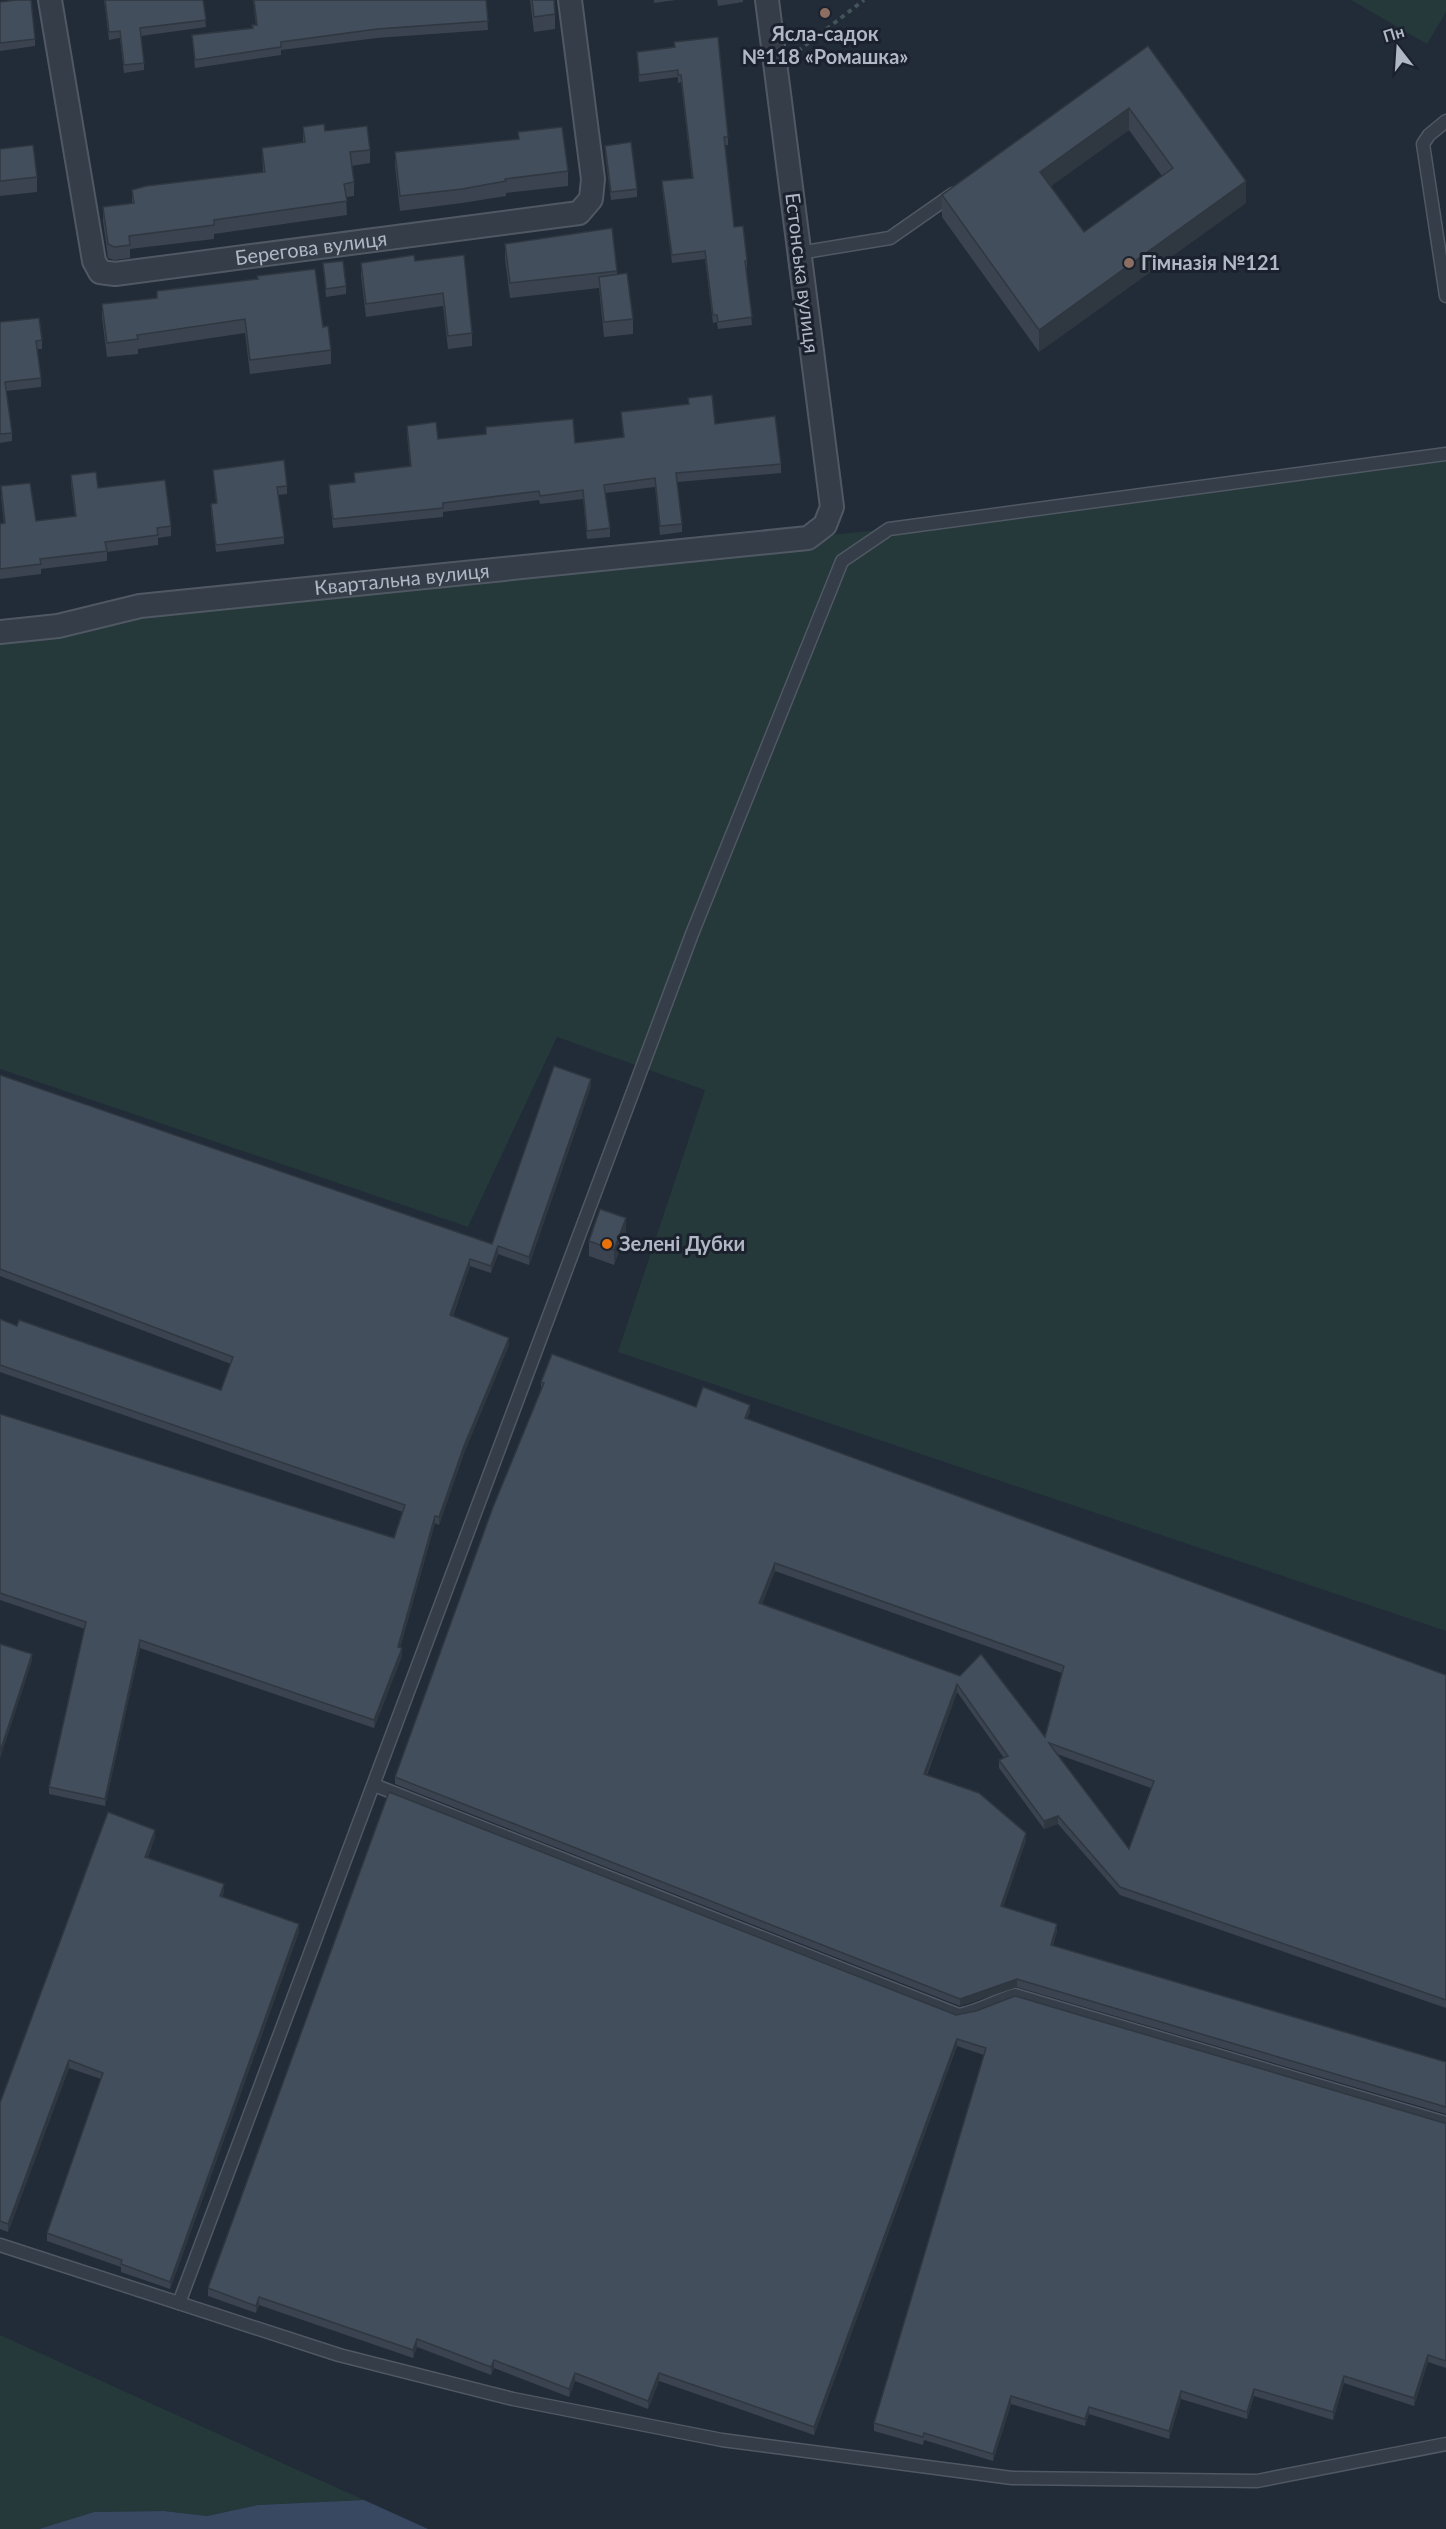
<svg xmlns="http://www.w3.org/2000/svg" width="1446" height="2529" font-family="Lato,sans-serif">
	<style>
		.green { fill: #25383a }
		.water { fill: #384860 }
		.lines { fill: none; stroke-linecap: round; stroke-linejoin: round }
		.lane-casing { stroke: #505863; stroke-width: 15 }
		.street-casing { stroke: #505863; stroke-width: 26 }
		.path { stroke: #435558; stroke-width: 4; stroke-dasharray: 4.5 4.5; stroke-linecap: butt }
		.lane { stroke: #353d48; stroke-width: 12 }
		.street { stroke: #353d48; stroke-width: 22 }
		.wall { fill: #3a434f; fill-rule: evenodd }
		.shaded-wall { fill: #2f3740 }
		.building { fill: #434e5c; stroke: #2f3740; stroke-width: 1.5; fill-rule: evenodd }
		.education-dot { fill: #8d6e63; stroke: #1b222d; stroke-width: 2 }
		.food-dot { fill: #e8710a; stroke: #1b222d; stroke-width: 2 }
		.labels { text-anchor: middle; stroke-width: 6; stroke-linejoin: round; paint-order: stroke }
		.poi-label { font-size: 20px; font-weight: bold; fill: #b0b8c5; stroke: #1b222d; text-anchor: start }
		.street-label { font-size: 20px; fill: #b0b8c5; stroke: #1b222d }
	</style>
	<rect width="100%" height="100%" fill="#222b38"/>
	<g class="green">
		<path d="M 1351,0 L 1446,0 L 1446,12 L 1427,44 Z"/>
		<path d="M 1446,454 L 1446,1631 L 618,1352 L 705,1090 L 557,1037 L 468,1227 L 0,1069 L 0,632 L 140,606 L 889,529 Z"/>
		<path d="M 0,2335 L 364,2500 L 258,2505 L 207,2516 L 164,2511 L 94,2512 L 39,2529 L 0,2529 Z"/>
	</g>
	<path class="water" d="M 364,2500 L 428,2529 L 39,2529 L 94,2512 L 164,2511 L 207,2516 L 258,2505 Z"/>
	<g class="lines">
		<g class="lane-casing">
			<g id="lane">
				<path d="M 1446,121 L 1429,135 L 1423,144 L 1446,296"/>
				<path d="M 799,253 L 890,238 L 953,194"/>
				<path d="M 374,1785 L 959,2015 C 979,2011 995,2001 1015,1995 L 1446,2123"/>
				<path d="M 0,2245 L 339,2355 L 513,2399 L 722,2440 L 1012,2478 L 1257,2481 L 1446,2444"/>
				<path d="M 179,2303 L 692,934 L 842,561 L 889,529 L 1446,454"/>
			</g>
		</g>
		<g class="street-casing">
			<g id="street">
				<path id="s1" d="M 50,0 L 94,261 L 100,272 L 115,274 L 579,213 L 591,199 L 593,179 L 570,0"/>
				<path id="s2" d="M 0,632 L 58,626 L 140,606 L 808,538 L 825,525 L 832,507 L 767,0"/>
			</g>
		</g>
		<path class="path" d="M 798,51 L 864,0"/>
		<use href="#lane" class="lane"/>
		<use href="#street" class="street"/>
	</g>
	<g class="wall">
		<path d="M 104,0 L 203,0 L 206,27 L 141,36 L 144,63 L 144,70 L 124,73 L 120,38 L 109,40 Z"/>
		<path d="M 253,0 L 486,0 L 488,30 L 377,38 L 281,50 L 281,55 L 195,68 L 192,35 L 252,28 L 256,25 Z"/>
		<path d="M 530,0 L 554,0 L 555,14 L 555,29 L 534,32 Z"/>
		<path d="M 654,0 L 676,0 L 654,3 Z"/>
		<path d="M 717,0 L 743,0 L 743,2 L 718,6 Z"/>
		<path d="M 0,2 L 35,39 L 35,46 L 0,51 Z"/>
		<path d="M 674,42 L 728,137 L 728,145 L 725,145 L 734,227 L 747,261 L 747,268 L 746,268 L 752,325 L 718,329 L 717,322 L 713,323 L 705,259 L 672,263 L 662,188 L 662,181 L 692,178 L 681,82 L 678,83 L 678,77 L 639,82 L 637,52 L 674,47 Z"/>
		<path d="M 1148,46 L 1246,203 L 1039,352 L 942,217 L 942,195 ZM 1129,130 L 1162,176 L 1084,232 L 1051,186 Z"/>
		<path d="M 303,127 L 325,131 L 370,150 L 370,163 L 351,166 L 354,182 L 354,196 L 346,197 L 347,215 L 214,234 L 214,239 L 130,249 L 130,258 L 114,260 L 108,258 L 103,221 L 103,207 L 132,203 L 132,190 L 263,172 L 262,148 L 303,142 Z"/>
		<path d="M 518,132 L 568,171 L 568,186 L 506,193 L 506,196 L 462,203 L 400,211 L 395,166 L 395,152 L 518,139 Z"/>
		<path d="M 605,146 L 637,189 L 637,197 L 611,200 L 605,153 Z"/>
		<path d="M 0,149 L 37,177 L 37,192 L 0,196 Z"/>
		<path d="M 505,244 L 617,271 L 617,275 L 633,319 L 633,334 L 604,337 L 599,288 L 510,298 L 505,259 Z"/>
		<path d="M 464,255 L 472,333 L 472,346 L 448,349 L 443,306 L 366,317 L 361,276 L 361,263 L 415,261 Z"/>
		<path d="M 323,263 L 346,286 L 346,294 L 326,297 Z"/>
		<path d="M 157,291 L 323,327 L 331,350 L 331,364 L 250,374 L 245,333 L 138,349 L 138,354 L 107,357 L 102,318 L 102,304 L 157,298 Z"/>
		<path d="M 0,322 L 42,340 L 42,349 L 37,349 L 41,378 L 41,387 L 6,391 L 12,433 L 12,441 L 0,443 Z"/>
		<path d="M 688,398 L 715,424 L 781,464 L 781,473 L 677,482 L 682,524 L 682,532 L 660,535 L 655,487 L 605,493 L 610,528 L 610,537 L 587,539 L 583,499 L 540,504 L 539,500 L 443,512 L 443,517 L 333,528 L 329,494 L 329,485 L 354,482 L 354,473 L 410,466 L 407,435 L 407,426 L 438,439 L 486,434 L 486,427 L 575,443 L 623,437 L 621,412 L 688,404 Z"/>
		<path d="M 213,470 L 287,486 L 287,494 L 278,495 L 284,537 L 284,544 L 216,552 L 211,512 L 211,504 L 216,503 Z"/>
		<path d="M 71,475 L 171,526 L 171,536 L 158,538 L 158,545 L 107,552 L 107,561 L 41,569 L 41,574 L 0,579 L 0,524 L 4,524 L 1,496 L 1,486 L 36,521 L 75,516 L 71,485 Z"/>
		<path d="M 0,1075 L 492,1244 L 591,1086 L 529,1265 L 498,1254 L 491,1273 L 470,1266 L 453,1316 L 509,1345 L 464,1453 L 439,1525 L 435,1523 L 400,1648 L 402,1656 L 374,1728 L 140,1648 L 105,1806 L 49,1794 L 49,1787 L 85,1629 L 0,1600 L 0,1414 L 394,1538 L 403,1512 L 0,1372 L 0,1319 L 17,1326 L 221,1390 L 231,1364 L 0,1276 Z"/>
		<path d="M 626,1233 L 614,1265 L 589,1256 L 589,1241 Z"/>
		<path d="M 541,1382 L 696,1407 L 750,1412 L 747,1419 L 1446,1675 L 1446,2008 L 1120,1895 L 1058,1824 L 1044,1829 L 999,1768 L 999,1760 L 1004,1758 L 957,1692 L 927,1775 L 1026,1840 L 1003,1907 L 1057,1931 L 1053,1946 L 1446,2062 L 1446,2114 L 1017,1987 L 960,2006 L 395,1784 L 395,1777 L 541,1389 ZM 775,1571 L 1062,1673 L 1045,1737 L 960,1676 L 762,1604 ZM 1057,1754 L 1151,1788 L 1129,1849 Z"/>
		<path d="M 155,1837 L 148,1857 L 224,1892 L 222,1897 L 299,1932 L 170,2289 L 121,2272 L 121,2267 L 47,2241 L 47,2233 L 101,2079 L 69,2068 L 8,2232 L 0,2229 L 0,2103 Z"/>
		<path d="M 956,2015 L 1444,2123 L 1446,2123 L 1446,2368 L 1428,2362 L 1414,2406 L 1344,2383 L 1333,2420 L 1254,2396 L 1247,2419 L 1181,2399 L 1169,2439 L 1089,2414 L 1085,2426 L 1011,2404 L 993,2461 L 924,2440 L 923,2445 L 874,2431 L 874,2423 L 984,2055 L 957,2046 L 814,2435 L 659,2381 L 648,2409 L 575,2381 L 569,2397 L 494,2368 L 491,2375 L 417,2347 L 413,2358 L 259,2305 L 256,2313 L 208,2296 L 208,2288 Z"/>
	</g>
	<g class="shaded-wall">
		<path d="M 1129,108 L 1129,130 L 1040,194 L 1040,172 Z"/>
		<path d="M 1246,181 L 1246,203 L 1039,352 L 1039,330 Z"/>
		<path d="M 591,1079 L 591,1086 L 529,1265 L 529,1257 Z"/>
		<path d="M 626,1218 L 626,1233 L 614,1265 L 614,1250 Z"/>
		<path d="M 498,1246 L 498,1254 L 491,1273 L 491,1266 Z"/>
		<path d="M 470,1259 L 470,1266 L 450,1323 L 450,1315 Z"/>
		<path d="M 509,1338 L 509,1345 L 464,1453 L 439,1525 L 439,1517 L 464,1446 Z"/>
		<path d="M 750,1405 L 750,1412 L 745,1425 L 745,1418 Z"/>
		<path d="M 435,1516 L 435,1523 L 398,1655 L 398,1647 Z"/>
		<path d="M 775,1563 L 775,1571 L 759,1611 L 759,1603 Z"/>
		<path d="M 140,1640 L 140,1648 L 105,1806 L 105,1799 Z"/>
		<path d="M 402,1648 L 402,1656 L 374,1728 L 374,1720 Z"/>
		<path d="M 32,1654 L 32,1661 L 0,1759 L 0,1752 Z"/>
		<path d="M 957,1684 L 957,1692 L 924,1781 L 924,1774 Z"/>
		<path d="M 1058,1816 L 1058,1824 L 1044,1829 L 1044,1821 Z"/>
		<path d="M 155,1830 L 155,1837 L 145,1864 L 145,1857 Z"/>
		<path d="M 1026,1833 L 1026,1840 L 1001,1914 L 1001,1906 Z"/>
		<path d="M 224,1884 L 224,1892 L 220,1904 L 220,1896 Z"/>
		<path d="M 299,1924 L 299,1932 L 170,2289 L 170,2282 Z"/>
		<path d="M 1057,1924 L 1057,1931 L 1051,1953 L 1051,1945 Z"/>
		<path d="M 1017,1979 L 1017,1987 L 960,2006 L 960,1999 Z"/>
		<path d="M 957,2039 L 957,2046 L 814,2435 L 814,2427 Z"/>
		<path d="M 69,2060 L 69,2068 L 8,2232 L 8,2224 Z"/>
		<path d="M 259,2297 L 259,2305 L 256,2313 L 256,2306 Z"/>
		<path d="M 417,2339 L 417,2347 L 413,2358 L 413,2350 Z"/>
		<path d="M 1428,2355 L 1428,2362 L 1414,2406 L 1414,2398 Z"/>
		<path d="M 494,2360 L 494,2368 L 491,2375 L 491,2367 Z"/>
		<path d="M 575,2373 L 575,2381 L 569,2397 L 569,2389 Z"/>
		<path d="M 659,2373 L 659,2381 L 648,2409 L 648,2401 Z"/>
		<path d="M 1344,2376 L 1344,2383 L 1333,2420 L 1333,2412 Z"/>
		<path d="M 1254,2389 L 1254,2396 L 1247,2419 L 1247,2412 Z"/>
		<path d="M 1181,2391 L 1181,2399 L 1169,2439 L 1169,2431 Z"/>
		<path d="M 1011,2396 L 1011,2404 L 993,2461 L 993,2454 Z"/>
		<path d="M 1089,2407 L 1089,2414 L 1085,2426 L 1085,2419 Z"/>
	</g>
	<g class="building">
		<path d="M 16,0 L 31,0 L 35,39 L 0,43 L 0,2 Z"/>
		<path d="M 105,0 L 203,0 L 206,20 L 140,28 L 144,63 L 124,65 L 120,31 L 109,32 Z"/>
		<path d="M 254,0 L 486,0 L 488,21 L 377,29 L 281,42 L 281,47 L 195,60 L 192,35 L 253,28 L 252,25 L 257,25 Z"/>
		<path d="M 532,0 L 554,0 L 555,14 L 534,17 Z"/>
		<path d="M 718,37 L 728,137 L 724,137 L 734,227 L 743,226 L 747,261 L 745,261 L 752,317 L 718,322 L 717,315 L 713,315 L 705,251 L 672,255 L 662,181 L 693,178 L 681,75 L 678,75 L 678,70 L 639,75 L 637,52 L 675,47 L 674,42 Z"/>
		<path d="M 1148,46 L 1246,181 L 1039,330 L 942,195 ZM 1129,108 L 1173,168 L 1084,232 L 1040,172 Z"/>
		<path d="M 324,124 L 325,131 L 367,126 L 370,150 L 350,152 L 354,182 L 344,184 L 347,201 L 214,220 L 214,225 L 129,236 L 130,245 L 114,247 L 108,244 L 103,207 L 134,203 L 132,190 L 146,186 L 265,172 L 262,148 L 305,142 L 303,127 Z"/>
		<path d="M 562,127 L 568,171 L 505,179 L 506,181 L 462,189 L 400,196 L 395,152 L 519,139 L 518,132 Z"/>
		<path d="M 631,142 L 637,189 L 611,192 L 605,146 Z"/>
		<path d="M 33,145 L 37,177 L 0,181 L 0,149 Z"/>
		<path d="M 612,228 L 617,271 L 510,283 L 505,244 Z"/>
		<path d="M 414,255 L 415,261 L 464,255 L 472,333 L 448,336 L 443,293 L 366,304 L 361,263 Z"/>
		<path d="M 343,261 L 346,286 L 326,289 L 323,263 Z"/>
		<path d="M 315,269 L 323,327 L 328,326 L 331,350 L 250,360 L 245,319 L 137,335 L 138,339 L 107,343 L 102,304 L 157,298 L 157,291 L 258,279 L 257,276 Z"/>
		<path d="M 627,273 L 633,319 L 604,322 L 599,277 Z"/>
		<path d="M 39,318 L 42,340 L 36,341 L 41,378 L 5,382 L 12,433 L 0,434 L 0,322 Z"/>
		<path d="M 712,395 L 715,424 L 775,416 L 781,464 L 676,473 L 682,524 L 660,526 L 655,478 L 604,485 L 610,528 L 587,531 L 583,490 L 540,496 L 539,491 L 443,503 L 443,508 L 333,519 L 329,485 L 355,482 L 354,473 L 411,466 L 407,426 L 436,422 L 438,439 L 486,434 L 486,427 L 573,419 L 575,443 L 624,437 L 621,412 L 689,404 L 688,398 Z"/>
		<path d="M 284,460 L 287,486 L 277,487 L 284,537 L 216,545 L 211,504 L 217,503 L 213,470 Z"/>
		<path d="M 96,472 L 98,488 L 165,480 L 171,526 L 157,528 L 158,535 L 105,542 L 107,551 L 40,559 L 41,564 L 0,569 L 0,524 L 5,523 L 1,486 L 30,483 L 36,521 L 76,516 L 71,475 Z"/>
		<path d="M 554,1066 L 591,1079 L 529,1257 L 498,1246 L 491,1266 L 470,1259 L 450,1315 L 509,1338 L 464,1446 L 439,1517 L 435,1516 L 398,1647 L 402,1648 L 374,1720 L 140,1640 L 105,1799 L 49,1787 L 86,1622 L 0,1593 L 0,1414 L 394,1538 L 405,1505 L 0,1365 L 0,1319 L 17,1326 L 19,1320 L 221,1390 L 233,1357 L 0,1269 L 0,1075 L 492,1244 Z"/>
		<path d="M 600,1209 L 626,1218 L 614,1250 L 589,1241 Z"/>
		<path d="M 552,1354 L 696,1407 L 703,1387 L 750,1405 L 745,1418 L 1446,1675 L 1446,2000 L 1120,1887 L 1058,1816 L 1044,1821 L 999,1760 L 1008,1756 L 957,1684 L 924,1774 L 979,1793 L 1026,1833 L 1001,1906 L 1057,1924 L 1051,1945 L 1446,2062 L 1446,2107 L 1017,1979 L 960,1999 L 395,1777 L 493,1507 L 544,1383 L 541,1382 ZM 775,1563 L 1064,1666 L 1045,1737 L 981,1654 L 960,1676 L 759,1603 ZM 1049,1743 L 1154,1781 L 1129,1849 L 1054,1750 Z"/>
		<path d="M 0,1644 L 32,1654 L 0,1752 Z"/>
		<path d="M 389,1792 L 956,2015 L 976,2011 L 1015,1996 L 1444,2123 L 1446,2123 L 1446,2361 L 1428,2355 L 1414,2398 L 1344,2376 L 1333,2412 L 1254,2389 L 1247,2412 L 1181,2391 L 1169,2431 L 1089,2407 L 1085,2419 L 1011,2396 L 993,2454 L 924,2433 L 923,2437 L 874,2423 L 986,2048 L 957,2039 L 814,2427 L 659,2373 L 648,2401 L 575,2373 L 569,2389 L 494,2360 L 491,2367 L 417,2339 L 413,2350 L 259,2297 L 256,2306 L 208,2288 Z"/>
		<path d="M 108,1812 L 155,1830 L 145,1857 L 224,1884 L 220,1896 L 299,1924 L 170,2282 L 121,2264 L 122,2260 L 47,2233 L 103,2073 L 69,2060 L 8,2224 L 0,2221 L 0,2103 Z"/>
	</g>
	<g class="education-dot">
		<circle cx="825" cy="13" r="6"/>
		<circle cx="1129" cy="263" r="6"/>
	</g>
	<circle class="food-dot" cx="607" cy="1244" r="6"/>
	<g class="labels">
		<g class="poi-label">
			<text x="825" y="41" text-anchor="middle">Ясла-садок<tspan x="825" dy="23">№118 «Ромашка»</tspan></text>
			<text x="1141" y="270">Гімназія №121</text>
			<text x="619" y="1251">Зелені Дубки</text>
		</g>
		<g class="street-label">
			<text dy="7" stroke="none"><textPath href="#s1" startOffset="490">Берегова вулиця</textPath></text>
			<text transform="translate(802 273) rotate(83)" y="7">Естонська вулиця</text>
			<text dy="7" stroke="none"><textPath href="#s2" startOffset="406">Квартальна вулиця</textPath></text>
		</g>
	</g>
	<g transform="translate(1398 48) rotate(343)" stroke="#1b222d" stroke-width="4.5" paint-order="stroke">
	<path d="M0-4.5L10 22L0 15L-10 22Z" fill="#b0b8c5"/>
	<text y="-9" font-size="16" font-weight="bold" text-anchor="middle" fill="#b0b8c5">Пн</text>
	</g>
</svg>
